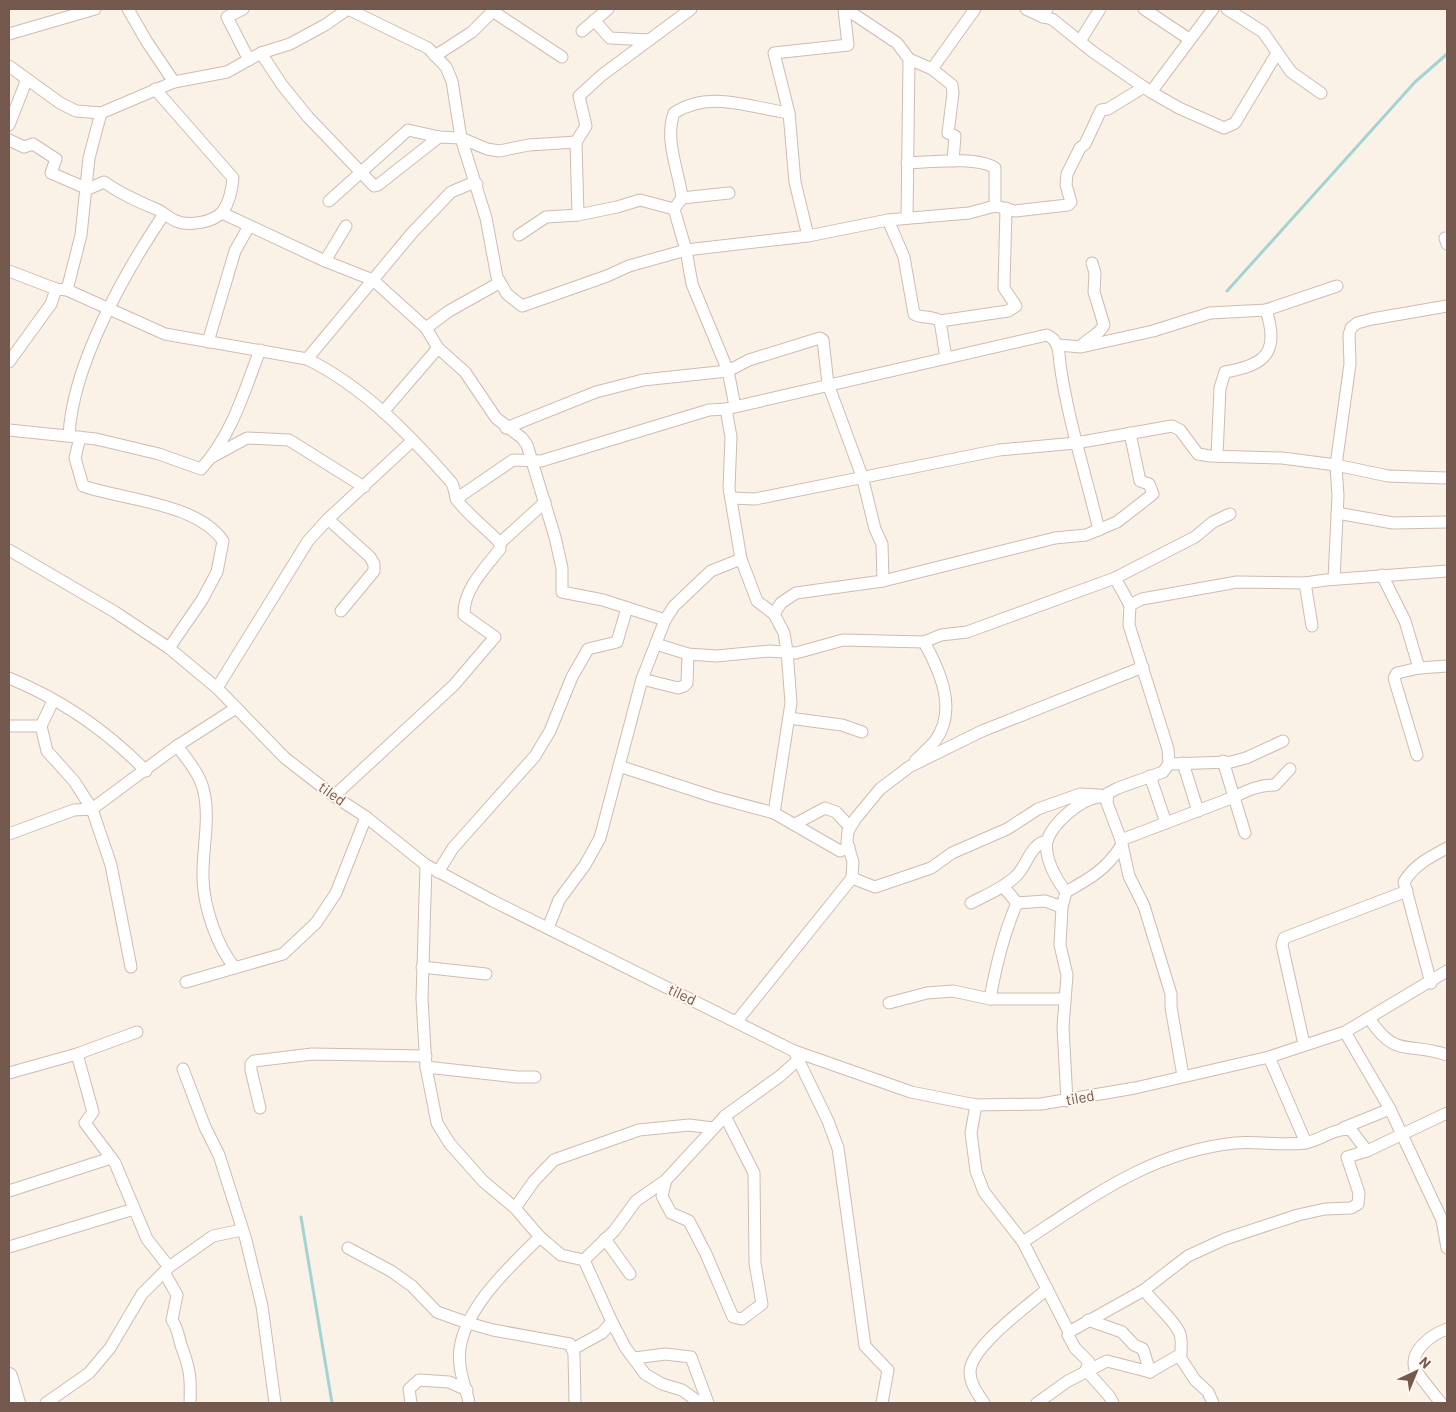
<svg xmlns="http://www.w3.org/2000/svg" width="1456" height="1412" font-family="Barlow,sans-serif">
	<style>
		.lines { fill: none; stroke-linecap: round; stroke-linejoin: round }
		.stream { stroke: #a3d3d5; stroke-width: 3 }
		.street-casing { stroke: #cfbbb1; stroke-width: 13 }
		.secondary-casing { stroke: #d1baae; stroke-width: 18 }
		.street { stroke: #fff; stroke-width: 11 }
		.secondary { stroke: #fff; stroke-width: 16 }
		.labels { text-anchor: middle; stroke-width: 4; stroke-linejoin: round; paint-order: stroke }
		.street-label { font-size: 15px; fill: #74574d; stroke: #fef6ed }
	</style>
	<rect width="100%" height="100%" fill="#fbf2e7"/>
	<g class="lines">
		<g class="stream">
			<path d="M 1227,291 L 1415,82 L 1447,54"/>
			<path d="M 301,1217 L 332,1403"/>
		</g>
		<g class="street-casing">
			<g id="street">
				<path d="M 128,9 L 147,42 L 174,82"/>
				<path d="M 243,9 L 227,17 L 249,60"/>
				<path d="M 348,9 L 428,48 L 446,67 L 452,81 L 461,138 L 486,218 L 497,277 L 507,294 L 522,306 L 607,276 L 629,266 L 686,250 L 808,236 L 888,220 L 969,213 L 995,206 L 1015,211 L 1068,205 L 1071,202 L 1066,185 L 1067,174 L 1080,148 L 1085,144 L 1101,110 L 1108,109 L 1144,87"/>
				<path d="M 846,9 L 897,43 L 909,59 L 932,69 L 952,85 L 953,93 L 948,133 L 955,136 L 953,161"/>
				<path d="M 1026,9 L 1043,17"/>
				<path d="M 1047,9 L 1043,17 L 1052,19 L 1093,52 L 1151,92 L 1179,108 L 1224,128 L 1235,123 L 1277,53"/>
				<path d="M 1144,9 L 1189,39"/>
				<path d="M 1227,9 L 1263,32 L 1291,72 L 1321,93"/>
				<path d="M 494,12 L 562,57"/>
				<path d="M 594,20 L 610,38 L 649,40"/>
				<path d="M 582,31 L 608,9"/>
				<path d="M 9,34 L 95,9"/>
				<path d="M 1080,41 L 1100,9"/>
				<path d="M 261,53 L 282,85 L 308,117 L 374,186 L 378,185 L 439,137"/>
				<path d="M 435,56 L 472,32 L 495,9"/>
				<path d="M 9,66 L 60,103 L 76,111 L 101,113 L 174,82 L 227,72 L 261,53 L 290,44 L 325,25 L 348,9"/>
				<path d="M 932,69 L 975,9"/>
				<path d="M 1151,92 L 1213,9"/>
				<path d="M 9,125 L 27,79"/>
				<path d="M 9,140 L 24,147 L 33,144 L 56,159 L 51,173 L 88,189 L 104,182 C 121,194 137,201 156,209 C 163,212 169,218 176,221 C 188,226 214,223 223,211 C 230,201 232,190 233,178 L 155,89"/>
				<path d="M 907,163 C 929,162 978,156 995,168 L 995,206"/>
				<path d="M 682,198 L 729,193"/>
				<path d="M 329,201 L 408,130 L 439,137 L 461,138 L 487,149 L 499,151 L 529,145 L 576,142"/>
				<path d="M 674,209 L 682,198 C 679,171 664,140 674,113 C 710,89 751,108 789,113"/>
				<path d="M 674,209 L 686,250 L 692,284 L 728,371 L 735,406"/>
				<path d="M 222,213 L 325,261 L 373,280 L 426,328 L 438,348 L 465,372 L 496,418 L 522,438 L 527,445 L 555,537 L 562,568 L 562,592 L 603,600 L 665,620"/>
				<path d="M 578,215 L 576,142 L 586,126 L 579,96 L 602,75 L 691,9"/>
				<path d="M 907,218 L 909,59"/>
				<path d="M 888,220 L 904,257 L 914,314 C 922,319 931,315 940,321 L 1008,311 L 1016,306 L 1004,288 L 1006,208"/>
				<path d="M 519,235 L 546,217 L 578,215 L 617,207 L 640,200 L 674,209"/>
				<path d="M 808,236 L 795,182 L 789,113 L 774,53 L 848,45 L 844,9"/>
				<path d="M 1445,238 L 1447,244"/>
				<path d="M 325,261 L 346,226"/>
				<path d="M 9,271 L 56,289 L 67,290 L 165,334 L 307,359 C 364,387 410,435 451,482 C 455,487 454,494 457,500 C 468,515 487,529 500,543"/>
				<path d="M 67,290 L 81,235 L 89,158 L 101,113"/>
				<path d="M 940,321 L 946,358"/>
				<path d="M 426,328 L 449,311 L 499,283"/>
				<path d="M 208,342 L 235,251 L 249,226"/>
				<path d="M 1058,345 L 1081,347 L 1153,331 L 1210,313 L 1266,310 L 1337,286"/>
				<path d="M 1082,345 C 1089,338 1100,334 1104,325 L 1094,292 L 1095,273 L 1092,263"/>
				<path d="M 307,359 L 412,233 L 451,192 L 470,184 L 477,184"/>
				<path d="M 9,362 L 51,304 L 56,289"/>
				<path d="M 726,409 L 731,437 L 729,488 L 741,559 L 757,601 L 774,614 L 784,633 L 787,651 L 791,703 L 774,813"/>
				<path d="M 383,412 L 438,348"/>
				<path d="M 506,428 L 596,392 L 643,380 L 728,371 L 749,360 L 820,338 L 823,340 L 828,384 L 862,476 L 875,529 L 882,544 L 883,581"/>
				<path d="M 9,430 L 96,439 L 159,454 L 201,469 C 232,435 244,392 260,350"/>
				<path d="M 69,436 C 72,365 125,272 164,214"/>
				<path d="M 80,437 L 75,458 L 83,486 C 124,500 197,503 223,541 L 217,572 L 202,600 L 169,648"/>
				<path d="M 1217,456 L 1220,388 L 1225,372 C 1265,365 1280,353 1266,310"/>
				<path d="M 212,457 L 247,438 L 289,440 L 364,487"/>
				<path d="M 731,498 L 755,499 L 999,450 L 1076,443 L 1172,426 L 1180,430 L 1198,454 L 1210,456 L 1282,458 L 1336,465 L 1388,476 L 1447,478"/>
				<path d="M 456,499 L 513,460 L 541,461 L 709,410 L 726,409 L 1047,335 C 1059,340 1059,353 1060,364 C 1068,421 1086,475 1099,530"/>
				<path d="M 1337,513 L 1393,523 L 1447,522"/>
				<path d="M 328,519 L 370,557 L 374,564 L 374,571 L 341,611"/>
				<path d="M 9,550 L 115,612 L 169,648 L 217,688 L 285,758 L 334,796 L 366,817 L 426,865 L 493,901 L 794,1051 L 911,1092 L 976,1105 L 1041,1104 L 1135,1088 L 1269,1057 L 1345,1032 L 1447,971"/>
				<path d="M 1382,575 L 1405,621 L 1419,668"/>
				<path d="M 1334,579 L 1338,496 L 1336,465 L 1350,364 L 1349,335 L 1351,328 L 1357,323 L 1372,319 L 1447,306"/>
				<path d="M 1305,583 L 1312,626"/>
				<path d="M 1130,605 L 1142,599 L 1237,582 L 1305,583 L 1326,580 L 1447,571"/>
				<path d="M 774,614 L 781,603 L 796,593 L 883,581 L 1055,538 L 1086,535 L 1117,522 L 1153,494 L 1149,484 L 1140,481 L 1130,433"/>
				<path d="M 656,644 L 688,654 L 716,656 L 769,651 L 796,653 L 843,640 L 924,642 L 941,635 L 967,632 L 1115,578 L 1195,537 L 1213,522 L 1230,514"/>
				<path d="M 9,678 C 60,699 108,732 146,771"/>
				<path d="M 642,679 L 678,688 L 684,686 L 687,683 L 688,654"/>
				<path d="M 217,688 L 308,541 L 328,519 L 412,441"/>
				<path d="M 53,701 L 41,726 L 47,751 L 74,781 L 92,809 L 111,865 L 131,967"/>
				<path d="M 789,718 L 842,725 L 862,732"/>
				<path d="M 9,726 L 41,726"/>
				<path d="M 177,746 C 187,759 198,772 203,788 C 211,817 202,849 203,879 C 204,908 217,946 235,968"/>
				<path d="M 1417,755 L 1394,678 L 1397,673 L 1419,668 L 1447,666"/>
				<path d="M 915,761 C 922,754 929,748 935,741 C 958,710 940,671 924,642"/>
				<path d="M 1223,761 L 1245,833"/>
				<path d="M 1183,763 L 1198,811"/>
				<path d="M 1169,764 L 1231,762 L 1246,758 L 1283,741"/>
				<path d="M 619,766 L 714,797 L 774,813 L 840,851 L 849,847"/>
				<path d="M 1150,776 L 1166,823"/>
				<path d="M 1108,794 L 1107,803 L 1121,840 L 1129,876 L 1144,906 L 1171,994 L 1171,1007 L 1183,1076"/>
				<path d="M 334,796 L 454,685 L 495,637 L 464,615 C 463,590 485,568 500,549 L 500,543 L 545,502"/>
				<path d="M 795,824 L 825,808 L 836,812 L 850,827"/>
				<path d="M 9,834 L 74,810 L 92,809 L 177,746 L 236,708"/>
				<path d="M 1121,840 L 1234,797 C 1248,790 1259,785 1275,785 L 1290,769"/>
				<path d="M 1047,841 C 1044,858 1056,879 1066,892 L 1062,907 L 1060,945 L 1067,975 L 1063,1027 L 1067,1101"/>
				<path d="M 426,865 L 422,999 L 426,1067 L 437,1123 L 450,1144 L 483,1181 L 515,1208 L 540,1237 L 561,1255 L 584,1260 L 612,1322 L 625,1347 L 645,1374 L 662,1384 L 682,1390 L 700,1403"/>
				<path d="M 438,872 L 453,848 L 535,756 L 550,731 L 572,677 L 588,649 L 617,642 L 627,608"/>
				<path d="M 852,878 L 875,887 L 931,868 L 952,853 L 1007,829 L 1038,809 L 1080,794 L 1099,795 L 1101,797 L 1118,788 L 1163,772 L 1169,764 L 1168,749 L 1129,625 L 1130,605 L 1115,578"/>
				<path d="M 1003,886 L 1017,903 L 1045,901 L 1062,907"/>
				<path d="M 1066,892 C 1089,879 1107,869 1121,846"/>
				<path d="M 971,903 C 986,895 1004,888 1016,876 C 1027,866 1030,844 1047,841 C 1052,824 1079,800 1098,797"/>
				<path d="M 548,928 L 559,900 L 585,865 L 600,838 L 642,679 L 665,620 L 674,606 L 711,571 L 741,559"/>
				<path d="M 422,967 L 486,974"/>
				<path d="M 186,982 L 283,954 L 316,923 L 336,893 L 366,817"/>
				<path d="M 1431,983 L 1404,882 C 1414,865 1430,857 1447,848"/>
				<path d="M 990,999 C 996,965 1003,935 1017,903"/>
				<path d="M 889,1003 L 927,993 L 953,991 L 990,999 L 1063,999"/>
				<path d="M 1369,1018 C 1396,1060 1409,1041 1447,1055"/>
				<path d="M 737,1021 L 852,878 L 853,862 L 847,842 L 848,831 L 856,818 L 880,789 L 909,767 L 982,731 L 1143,667"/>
				<path d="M 1345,1032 L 1390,1109 L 1442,1220 L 1447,1248"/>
				<path d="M 1304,1044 L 1282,945 L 1284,938 L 1407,891"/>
				<path d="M 794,1051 L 828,1121 L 838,1148 L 865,1346 L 888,1370 L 882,1403"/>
				<path d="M 77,1054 L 93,1112 L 85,1123 L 115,1163 L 147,1239 L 169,1267"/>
				<path d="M 1269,1057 L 1306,1143"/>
				<path d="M 426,1067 L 517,1077 L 535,1077"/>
				<path d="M 183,1069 L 205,1127 L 219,1155 L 246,1240 L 262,1306 L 275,1403"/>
				<path d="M 9,1073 L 77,1054 L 137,1032"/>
				<path d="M 976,1105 L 971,1133 L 976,1171 L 984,1192 L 1023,1242 L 1069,1332 L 1144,1290 L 1188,1256 L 1225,1239 L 1298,1215 L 1325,1209 L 1351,1208 L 1358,1204 L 1359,1193 L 1347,1157 L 1367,1151 L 1447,1113"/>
				<path d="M 260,1108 L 251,1070 L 251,1064 L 254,1061 L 312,1054 L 426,1056"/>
				<path d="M 1343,1128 L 1390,1109"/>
				<path d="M 666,1180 L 662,1196 L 671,1213 L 689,1221 L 706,1254 L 733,1317 L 742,1319 L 762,1304 L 755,1263 L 754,1173 L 725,1116"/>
				<path d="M 9,1191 L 111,1158"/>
				<path d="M 515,1208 L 534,1181 L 554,1160 L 639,1130 L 689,1125 L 713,1128"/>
				<path d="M 605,1239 L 630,1274"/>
				<path d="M 1023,1242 C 1092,1197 1150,1152 1235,1143 C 1258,1141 1282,1146 1304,1143 C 1321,1141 1333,1127 1351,1130 L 1367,1151"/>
				<path d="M 9,1247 L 134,1209"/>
				<path d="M 348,1248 L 391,1271 L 412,1286 L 437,1312 L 468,1323 L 493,1330 L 570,1344 L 574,1354 L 575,1403"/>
				<path d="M 584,1260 L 614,1231 L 636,1201 L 666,1180 L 725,1116 L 780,1076 L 799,1059"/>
				<path d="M 164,1272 L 177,1295 L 172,1320 C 178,1329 178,1335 181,1345 C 190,1369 191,1377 190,1403"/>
				<path d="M 1144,1290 C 1152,1301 1176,1322 1180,1334 C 1182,1340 1181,1348 1181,1354 L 1150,1372"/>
				<path d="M 1088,1320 L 1122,1332 L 1134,1345 L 1143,1349 L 1150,1372"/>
				<path d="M 1069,1332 L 1068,1335 L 1075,1348 L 1089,1362 L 1086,1370 L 1109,1396 L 1113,1403"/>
				<path d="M 573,1349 L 602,1333 L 612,1322"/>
				<path d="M 1180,1357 L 1195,1380 L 1208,1392 L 1213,1403"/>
				<path d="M 635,1358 L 665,1354 L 691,1357 L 708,1403"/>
				<path d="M 46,1403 L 89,1373 L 110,1348 L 142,1294 L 169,1267 L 213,1236 L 242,1230"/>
				<path d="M 411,1403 L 409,1389 L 419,1380 L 449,1382 L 467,1390"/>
				<path d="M 469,1403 C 467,1391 461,1378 460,1365 C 453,1318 509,1267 540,1237"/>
				<path d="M 984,1403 C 978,1394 970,1384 970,1372 C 970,1347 1028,1306 1047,1289"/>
				<path d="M 1037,1403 L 1068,1381 L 1107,1361 L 1150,1372"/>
				<path d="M 1441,1403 C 1437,1398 1415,1371 1415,1369 C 1409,1350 1433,1334 1447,1329"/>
			</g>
		</g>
		<g class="secondary-casing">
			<path id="secondary" d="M 9,1376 L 17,1403"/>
		</g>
		<use href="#street" class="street"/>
		<use href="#secondary" class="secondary"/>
	</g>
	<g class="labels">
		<g class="street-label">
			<text transform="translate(332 794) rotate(35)" y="5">tiled</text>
			<text transform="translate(682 995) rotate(25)" y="5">tiled</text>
			<text transform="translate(1080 1098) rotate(-10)" y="5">tiled</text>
		</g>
	</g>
	<rect width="1456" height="1412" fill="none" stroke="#74574d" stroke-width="20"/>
	<g transform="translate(1416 1372) rotate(44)" stroke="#fef6ed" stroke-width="4" paint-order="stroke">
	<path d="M0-4L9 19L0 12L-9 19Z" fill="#74574d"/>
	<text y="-8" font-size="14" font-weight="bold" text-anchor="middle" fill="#74574d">N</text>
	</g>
</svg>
